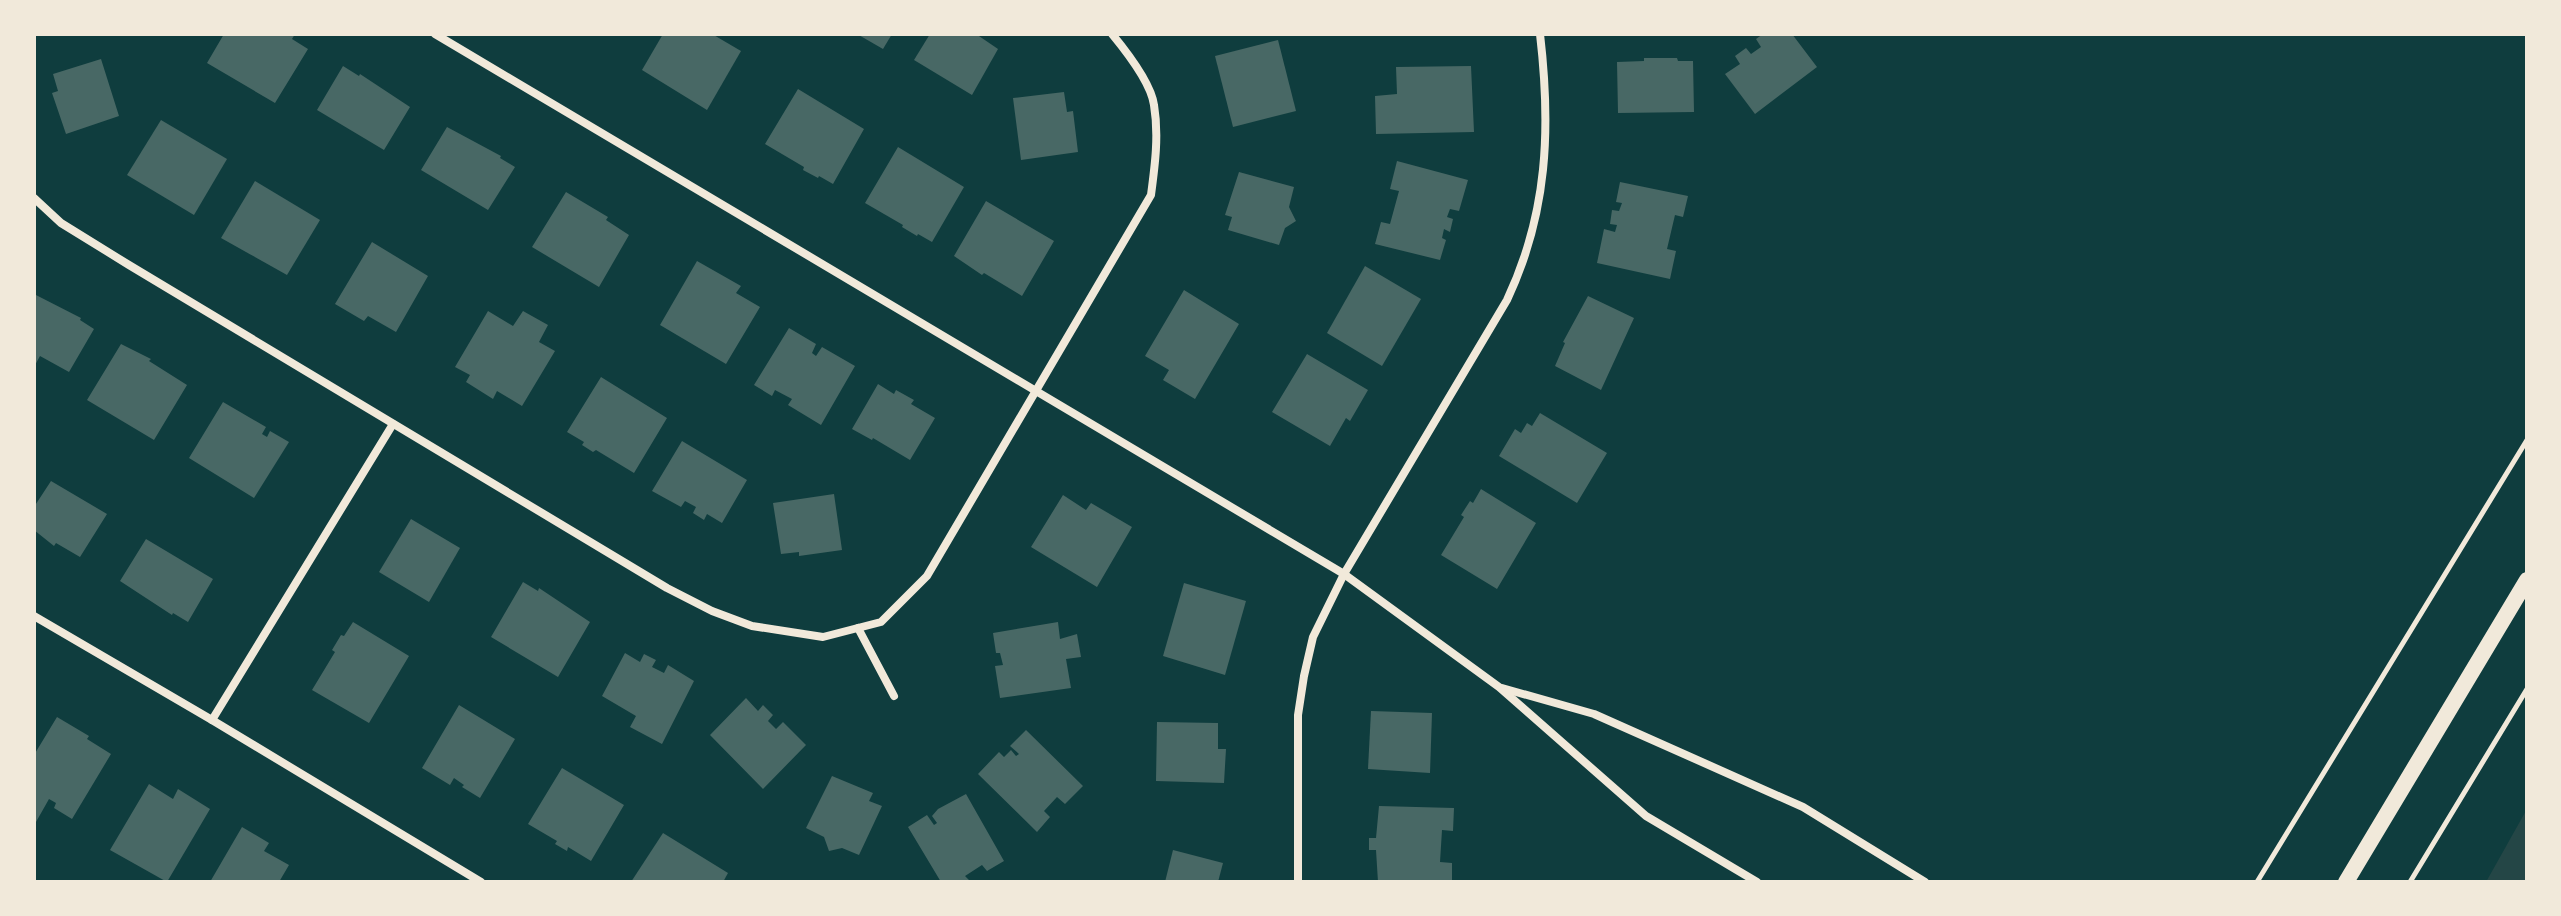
<svg xmlns="http://www.w3.org/2000/svg" width="2561" height="916" font-family="'PT Sans',sans-serif">
	<style>
		.green { fill: #244646 }
		.building { fill: #486865 }
		.lines { fill: none; stroke-linecap: round; stroke-linejoin: round }
		.path { stroke: #f1e9da; stroke-width: 5 }
		.minor { stroke: #f1e9da; stroke-width: 8 }
		.secondary { stroke: #f1e9da; stroke-width: 16 }
	</style>
	<rect width="100%" height="100%" fill="#0f3d3e"/>
	<path class="green" d="M 2527,809 L 2527,882 L 2486,882 Z"/>
	<g class="building">
		<path d="M 224,34 L 295,34 L 292,39 L 308,49 L 275,103 L 207,63 Z"/>
		<path d="M 663,34 L 712,34 L 741,51 L 707,110 L 642,70 Z"/>
		<path d="M 857,34 L 892,34 L 883,49 Z"/>
		<path d="M 930,34 L 976,34 L 998,49 L 972,95 L 914,60 Z"/>
		<path d="M 1763,34 L 1792,34 L 1817,67 L 1755,114 L 1725,74 L 1740,64 L 1735,56 L 1746,48 L 1751,54 L 1761,47 L 1756,39 Z"/>
		<path d="M 1278,40 L 1296,111 L 1233,127 L 1215,56 Z"/>
		<path d="M 1644,58 L 1677,58 L 1678,61 L 1693,61 L 1694,112 L 1618,113 L 1617,62 L 1644,61 Z"/>
		<path d="M 101,59 L 119,116 L 66,134 L 52,93 L 58,91 L 53,74 Z"/>
		<path d="M 343,66 L 359,76 L 360,74 L 410,107 L 384,150 L 317,110 Z"/>
		<path d="M 1471,66 L 1474,132 L 1376,134 L 1375,96 L 1397,94 L 1396,67 Z"/>
		<path d="M 798,89 L 864,129 L 833,184 L 819,176 L 818,178 L 803,170 L 804,167 L 765,144 Z"/>
		<path d="M 1064,92 L 1067,112 L 1073,111 L 1078,152 L 1021,160 L 1013,98 Z"/>
		<path d="M 161,120 L 227,159 L 194,215 L 127,175 Z"/>
		<path d="M 447,127 L 501,156 L 500,158 L 515,167 L 488,210 L 421,170 Z"/>
		<path d="M 898,147 L 964,187 L 932,242 L 918,234 L 917,236 L 902,227 L 903,225 L 865,203 Z"/>
		<path d="M 1397,161 L 1468,180 L 1459,211 L 1450,209 L 1447,217 L 1453,219 L 1450,232 L 1444,229 L 1442,238 L 1446,240 L 1440,260 L 1375,244 L 1381,222 L 1390,224 L 1399,191 L 1390,189 Z"/>
		<path d="M 1239,172 L 1294,187 L 1289,207 L 1296,221 L 1285,228 L 1279,245 L 1228,230 L 1232,217 L 1225,215 Z"/>
		<path d="M 255,181 L 320,220 L 287,275 L 221,238 Z"/>
		<path d="M 1620,182 L 1688,196 L 1683,217 L 1675,215 L 1667,249 L 1676,251 L 1670,279 L 1597,263 L 1604,229 L 1615,232 L 1617,225 L 1610,224 L 1612,210 L 1619,211 L 1622,203 L 1616,202 Z"/>
		<path d="M 566,192 L 608,217 L 606,220 L 629,235 L 599,287 L 532,247 Z"/>
		<path d="M 986,201 L 1054,241 L 1022,296 L 984,273 L 982,275 L 954,256 Z"/>
		<path d="M 372,242 L 428,276 L 396,332 L 368,316 L 364,321 L 335,304 Z"/>
		<path d="M 697,261 L 741,286 L 736,293 L 760,307 L 726,364 L 660,325 Z"/>
		<path d="M 1365,266 L 1421,299 L 1382,366 L 1327,333 Z"/>
		<path d="M 1184,290 L 1239,324 L 1195,399 L 1163,380 L 1169,370 L 1145,356 Z"/>
		<path d="M 34,294 L 81,318 L 80,320 L 94,329 L 69,372 L 40,356 L 34,367 Z"/>
		<path d="M 1588,296 L 1634,318 L 1601,390 L 1555,366 L 1565,343 L 1563,342 Z"/>
		<path d="M 488,311 L 513,326 L 523,311 L 548,325 L 539,342 L 555,351 L 522,406 L 497,391 L 493,399 L 466,382 L 470,375 L 455,367 Z"/>
		<path d="M 789,328 L 816,344 L 812,353 L 816,356 L 822,347 L 855,366 L 821,425 L 788,405 L 792,399 L 775,390 L 772,396 L 754,385 Z"/>
		<path d="M 121,344 L 151,359 L 149,361 L 187,385 L 154,440 L 87,400 Z"/>
		<path d="M 1307,354 L 1368,390 L 1350,421 L 1346,418 L 1330,446 L 1272,412 Z"/>
		<path d="M 601,377 L 667,418 L 634,473 L 596,450 L 593,452 L 582,445 L 584,442 L 567,432 Z"/>
		<path d="M 878,384 L 894,394 L 896,390 L 914,400 L 911,404 L 935,418 L 910,460 L 873,438 L 872,440 L 852,429 Z"/>
		<path d="M 223,402 L 266,427 L 262,434 L 267,437 L 270,431 L 289,442 L 254,498 L 189,458 Z"/>
		<path d="M 1540,413 L 1607,453 L 1577,503 L 1499,456 L 1515,429 L 1521,433 L 1527,423 L 1532,426 Z"/>
		<path d="M 682,441 L 747,480 L 722,523 L 707,514 L 704,520 L 693,513 L 696,507 L 685,501 L 681,507 L 652,491 Z"/>
		<path d="M 51,481 L 107,514 L 80,557 L 56,543 L 54,546 L 34,530 L 34,507 Z"/>
		<path d="M 1481,489 L 1536,523 L 1497,589 L 1441,555 L 1464,517 L 1461,515 L 1470,501 L 1473,503 Z"/>
		<path d="M 834,494 L 842,550 L 799,556 L 799,552 L 781,554 L 773,503 Z"/>
		<path d="M 1063,495 L 1086,510 L 1091,503 L 1132,527 L 1097,587 L 1031,547 Z"/>
		<path d="M 411,519 L 460,548 L 429,602 L 379,572 Z"/>
		<path d="M 146,539 L 213,579 L 188,622 L 173,613 L 172,615 L 120,581 Z"/>
		<path d="M 523,582 L 538,591 L 539,588 L 590,622 L 558,677 L 491,637 Z"/>
		<path d="M 1184,583 L 1246,601 L 1225,675 L 1163,656 Z"/>
		<path d="M 353,622 L 409,656 L 369,723 L 312,690 L 335,652 L 332,650 L 341,635 L 344,636 Z"/>
		<path d="M 1058,622 L 1060,639 L 1077,634 L 1081,657 L 1066,659 L 1071,688 L 1000,698 L 995,666 L 1003,665 L 1000,653 L 996,653 L 993,633 Z"/>
		<path d="M 625,653 L 640,662 L 644,654 L 656,660 L 652,667 L 664,673 L 668,665 L 694,681 L 662,744 L 630,727 L 636,716 L 602,696 Z"/>
		<path d="M 746,698 L 758,711 L 763,705 L 773,715 L 768,721 L 776,729 L 783,722 L 806,745 L 763,789 L 710,735 Z"/>
		<path d="M 459,705 L 515,739 L 480,798 L 462,787 L 464,785 L 454,778 L 450,785 L 422,768 Z"/>
		<path d="M 1371,711 L 1432,713 L 1430,773 L 1368,769 Z"/>
		<path d="M 57,717 L 89,736 L 87,739 L 111,754 L 72,819 L 54,808 L 56,803 L 49,799 L 36,822 L 34,821 L 34,755 Z"/>
		<path d="M 1157,722 L 1218,723 L 1218,749 L 1226,749 L 1224,783 L 1156,781 Z"/>
		<path d="M 1026,730 L 1083,786 L 1065,804 L 1057,797 L 1044,811 L 1050,817 L 1037,832 L 978,774 L 999,752 L 1004,757 L 1011,750 L 1016,756 L 1019,754 L 1010,746 Z"/>
		<path d="M 562,768 L 624,805 L 591,861 L 568,847 L 567,851 L 555,844 L 557,841 L 528,824 Z"/>
		<path d="M 832,776 L 873,793 L 869,801 L 882,806 L 859,855 L 842,848 L 829,851 L 824,837 L 806,828 Z"/>
		<path d="M 149,784 L 173,799 L 178,789 L 210,809 L 167,882 L 110,850 Z"/>
		<path d="M 966,794 L 1004,861 L 987,871 L 982,865 L 965,876 L 971,882 L 941,882 L 908,827 L 927,815 L 934,825 L 937,823 L 932,816 L 938,809 Z"/>
		<path d="M 1379,806 L 1454,808 L 1453,831 L 1442,830 L 1440,862 L 1452,863 L 1452,882 L 1378,882 L 1376,850 L 1369,850 L 1369,838 L 1376,838 Z"/>
		<path d="M 242,827 L 269,843 L 264,851 L 289,865 L 279,882 L 210,882 Z"/>
		<path d="M 663,833 L 728,873 L 723,882 L 631,882 Z"/>
		<path d="M 1173,850 L 1223,863 L 1218,882 L 1165,882 Z"/>
	</g>
	<g class="lines">
		<g class="path">
			<path d="M 2257,882 L 2527,440"/>
			<path d="M 2410,882 L 2527,689"/>
		</g>
		<g class="minor">
			<path d="M 435,34 L 1344,574 L 1499,687 L 1646,816 L 1757,882"/>
			<path d="M 34,198 L 61,223 L 129,265 L 667,588 L 712,611 L 752,626 L 823,637 L 881,622 L 927,576 L 1151,195 C 1155,165 1159,135 1154,105 C 1151,83 1126,51 1112,34"/>
			<path d="M 34,616 L 212,720 L 481,882"/>
			<path d="M 858,628 L 894,696"/>
			<path d="M 1502,688 L 1594,714 L 1803,807 L 1925,882"/>
			<path d="M 212,720 L 393,424"/>
			<path d="M 1298,882 L 1298,715 L 1304,676 L 1313,637 L 1344,574 L 1507,300 C 1548,213 1551,128 1540,34"/>
		</g>
		<path class="secondary" d="M 2346,882 L 2527,580"/>
	</g>
	<rect width="2561" height="916" fill="none" stroke="#f1e9da" stroke-width="72"/>
</svg>
